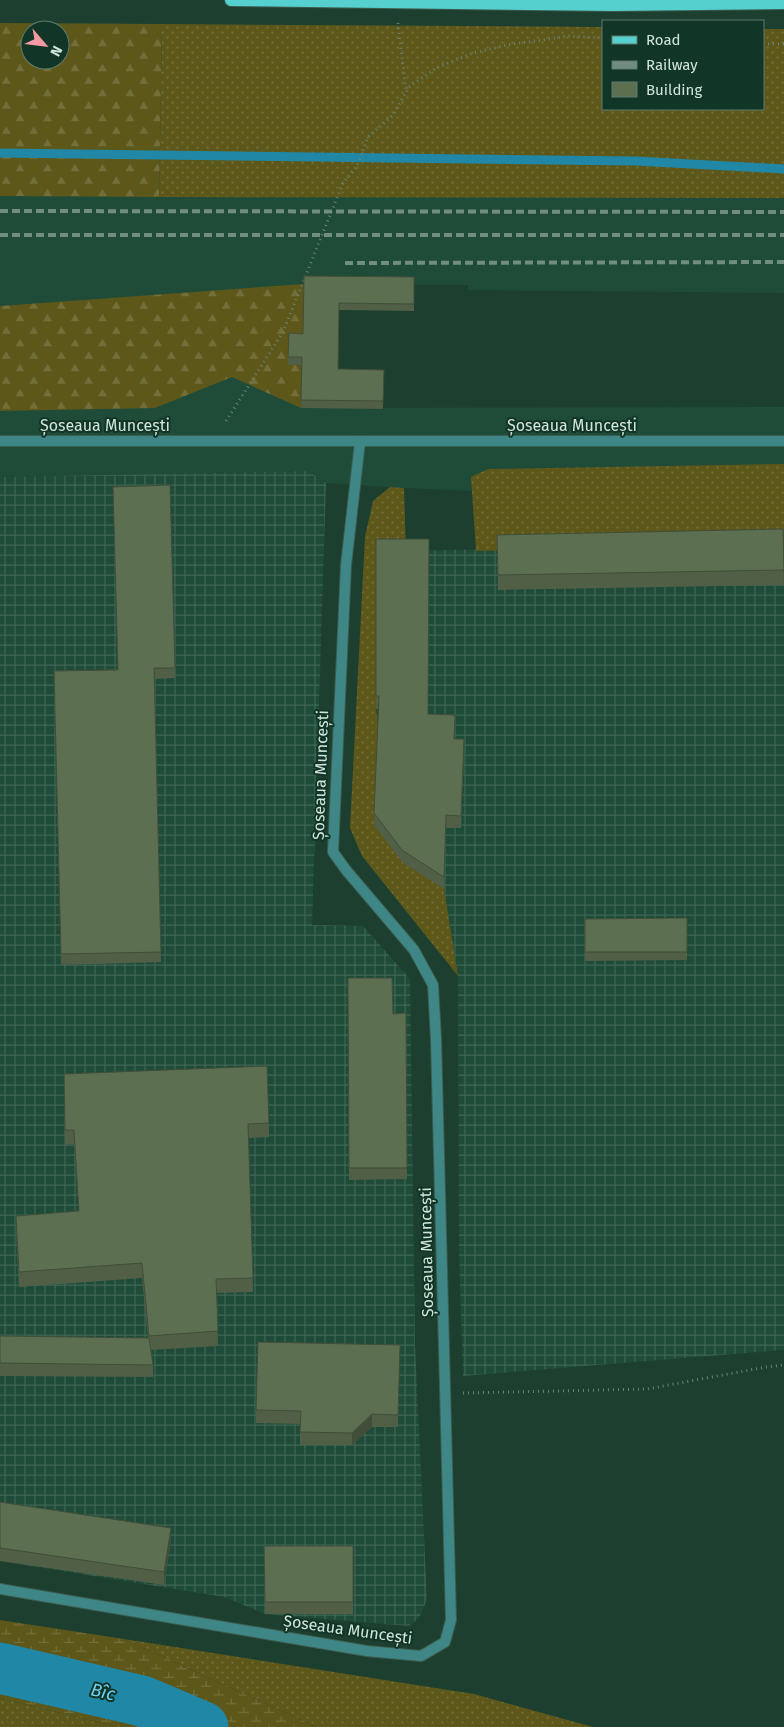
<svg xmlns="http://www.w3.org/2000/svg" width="784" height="1727" font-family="'Fira Sans',sans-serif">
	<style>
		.built { fill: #1f4b39; fill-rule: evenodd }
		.industrial { fill: url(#industrial-grid) }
		.grass { fill: url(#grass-dots) }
		.forest { fill: url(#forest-firs); fill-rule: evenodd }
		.wetland { fill: url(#wetland-marsh) }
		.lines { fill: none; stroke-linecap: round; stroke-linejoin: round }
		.stream { stroke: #2187a7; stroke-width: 9 }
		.river { stroke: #2187a7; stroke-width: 51 }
		.service-casing { stroke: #3d5d4f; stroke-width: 12 }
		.primary-casing { stroke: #3d5d4f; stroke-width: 14 }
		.path { stroke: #668376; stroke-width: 3; stroke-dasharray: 1 4; stroke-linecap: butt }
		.service { stroke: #3f8786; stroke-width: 10 }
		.primary { stroke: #55d0ce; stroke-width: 12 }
		.rail { stroke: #718d80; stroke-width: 4; stroke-dasharray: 8 4; stroke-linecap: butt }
		.wall { fill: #505f46 }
		.shaded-wall { fill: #414e39 }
		.building { fill: #5d6f51; stroke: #414e39 }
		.labels { text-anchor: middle; stroke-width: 4; stroke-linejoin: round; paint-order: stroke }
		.street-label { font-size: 16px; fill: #d2e5db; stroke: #113526 }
		.water-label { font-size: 18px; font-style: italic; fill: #70d1f4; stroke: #113526 }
	</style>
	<defs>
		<pattern id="industrial-grid" width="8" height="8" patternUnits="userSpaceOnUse" patternTransform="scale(1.25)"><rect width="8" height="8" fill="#1f4b39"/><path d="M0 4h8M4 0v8" fill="none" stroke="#3f6555"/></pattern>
		<pattern id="grass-dots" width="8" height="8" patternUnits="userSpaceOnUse" patternTransform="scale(1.25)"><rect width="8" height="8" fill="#5d571a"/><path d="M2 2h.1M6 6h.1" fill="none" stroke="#736f3b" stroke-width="1.8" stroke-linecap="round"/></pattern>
		<pattern id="forest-firs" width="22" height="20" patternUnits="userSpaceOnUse" patternTransform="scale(1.25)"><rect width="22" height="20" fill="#5d571a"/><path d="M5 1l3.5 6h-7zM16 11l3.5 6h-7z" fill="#736f3b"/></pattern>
		<pattern id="wetland-marsh" width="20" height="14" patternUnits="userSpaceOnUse" patternTransform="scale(1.25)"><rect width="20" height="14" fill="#5d571a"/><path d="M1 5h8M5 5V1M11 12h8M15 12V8" fill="none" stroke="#736f3b"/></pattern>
	</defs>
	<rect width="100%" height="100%" fill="#1c3f30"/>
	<path class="built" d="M 0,23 L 603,27 L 603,109 L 763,109 L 763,29 L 784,29 L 784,293 L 468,290 L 468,285 L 345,284 L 288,364 L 302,408 L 784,407 L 784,495 L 539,494 L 404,488 L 326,483 L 308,471 L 0,477 ZM 30,30 L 60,30 L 60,60 L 30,60 Z"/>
	<g class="industrial">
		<path d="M 308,471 L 326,483 L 312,925 L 363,926 L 410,979 L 415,1344 L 427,1600 L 419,1618 L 409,1626 L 265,1614 L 224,1597 L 0,1561 L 0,477 Z"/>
		<path d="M 784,545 L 784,1350 L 463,1376 L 459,1249 L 458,976 L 444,890 L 402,862 L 374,825 L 378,725 L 376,709 L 376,551 Z"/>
	</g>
	<g class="grass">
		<path d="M 162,24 L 603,27 L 603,109 L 763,109 L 763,29 L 784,29 L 784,198 L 159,197 Z"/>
		<path d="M 784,464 L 784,545 L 476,551 L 471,477 L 488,469 Z"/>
		<path d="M 390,487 L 404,488 L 406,552 L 376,552 L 376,708 L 378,725 L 444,889 L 458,976 L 362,856 L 350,828 L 365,537 L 373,501 Z"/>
		<path d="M 124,1639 L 474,1694 L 593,1727 L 317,1727 Z"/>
		<path d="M 0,1698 L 118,1727 L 0,1727 Z"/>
	</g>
	<g class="forest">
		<path d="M 0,23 L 162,24 L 159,197 L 0,196 ZM 30,30 L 60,30 L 60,60 L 30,60 Z"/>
		<path d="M 304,284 L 303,341 L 288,364 L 302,365 L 301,408 L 232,377 L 155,408 L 0,411 L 0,306 Z"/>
	</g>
	<path class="wetland" d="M 0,1620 L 124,1639 L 317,1727 L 118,1727 L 0,1698 Z"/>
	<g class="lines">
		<path class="stream" d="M 0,153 L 636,161 L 784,169"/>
		<path class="river" d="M 0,1668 L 142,1701 L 203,1727"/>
		<g class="service-casing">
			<g id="service">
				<path d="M 0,441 L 784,441"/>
				<path d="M 0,1589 L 367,1651 L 421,1656 L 445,1642 L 451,1620 L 436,1039 L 433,985 L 414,950 L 346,870 L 333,852 L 346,565 L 360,442"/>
			</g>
		</g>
		<g class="primary-casing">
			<path id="primary" d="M 231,0 L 613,5 L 784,3"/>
		</g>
		<g class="path">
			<path d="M 398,23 L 406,91"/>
			<path d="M 763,44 L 784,44"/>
			<path d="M 226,421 L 283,332 L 343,183 L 357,166 L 368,137 L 393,115 L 409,87 L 436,68 L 473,53 L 507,45 L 569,36 L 603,38"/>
			<path d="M 463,1393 L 647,1389 L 766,1367 L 784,1365"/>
		</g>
		<use href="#service" class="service"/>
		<use href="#primary" class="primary"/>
		<g class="rail">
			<path d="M 0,211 L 784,212"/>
			<path d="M 0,235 L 784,235"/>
			<path d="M 345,263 L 784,262"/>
		</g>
	</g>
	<g class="wall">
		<path d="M 304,276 L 414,277 L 414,311 L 339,310 L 338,369 L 384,370 L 383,409 L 301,408 L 302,365 L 288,365 L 288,357 L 303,334 Z"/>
		<path d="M 783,529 L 784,585 L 498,590 L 497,535 Z"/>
		<path d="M 376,539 L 428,714 L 455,739 L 464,752 L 461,828 L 446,828 L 444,889 L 402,862 L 374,825 L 379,709 L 376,709 Z"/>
		<path d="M 175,668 L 175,678 L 155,679 L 161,962 L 61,965 L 54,671 Z"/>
		<path d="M 687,918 L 687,960 L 585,961 L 585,919 Z"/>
		<path d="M 348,978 L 393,1014 L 406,1013 L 407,1179 L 349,1180 Z"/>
		<path d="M 64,1074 L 269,1123 L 269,1137 L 249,1138 L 253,1292 L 217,1293 L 218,1346 L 151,1350 L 153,1365 L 153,1377 L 0,1376 L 0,1336 L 148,1338 L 142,1278 L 19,1287 L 16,1230 L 16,1216 L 79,1211 L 74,1144 L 65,1145 Z"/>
		<path d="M 400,1345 L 398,1427 L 372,1427 L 352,1445 L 300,1445 L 300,1424 L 256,1423 L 256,1410 Z"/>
		<path d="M 0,1502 L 171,1540 L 164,1585 L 0,1561 Z"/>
		<path d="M 264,1546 L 353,1546 L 353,1614 L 265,1614 Z"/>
	</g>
	<g class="shaded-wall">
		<path d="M 464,739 L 464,752 L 461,828 L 461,816 Z"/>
		<path d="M 372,1414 L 372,1427 L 352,1445 L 352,1433 Z"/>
		<path d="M 171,1528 L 171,1540 L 164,1585 L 164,1572 Z"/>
	</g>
	<g class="building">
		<path d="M 304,276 L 414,277 L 414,304 L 339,303 L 338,369 L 384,370 L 383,401 L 301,400 L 302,357 L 288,357 L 289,333 L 303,334 Z"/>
		<path d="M 170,485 L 175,668 L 154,668 L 161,952 L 61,954 L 54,671 L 118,670 L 113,487 Z"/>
		<path d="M 783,529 L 784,570 L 498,575 L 497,535 Z"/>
		<path d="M 376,539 L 429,539 L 428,714 L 455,715 L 454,739 L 464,739 L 461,816 L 446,815 L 444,877 L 402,850 L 374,813 L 379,696 L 376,696 Z"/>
		<path d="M 687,918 L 687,952 L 585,952 L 585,919 Z"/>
		<path d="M 348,978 L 392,978 L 393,1014 L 406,1013 L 407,1168 L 349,1168 Z"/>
		<path d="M 267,1066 L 269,1123 L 248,1124 L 253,1278 L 216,1279 L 218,1331 L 149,1336 L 142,1263 L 19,1272 L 16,1216 L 79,1211 L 74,1130 L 65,1130 L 64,1074 Z"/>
		<path d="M 0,1336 L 149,1338 L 153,1365 L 0,1363 Z"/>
		<path d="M 258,1342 L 400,1345 L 398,1415 L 372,1414 L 352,1433 L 300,1432 L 301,1411 L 256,1410 Z"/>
		<path d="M 0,1502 L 171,1528 L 164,1572 L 0,1548 Z"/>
		<path d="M 264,1546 L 353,1546 L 353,1602 L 265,1602 Z"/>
	</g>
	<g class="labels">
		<g class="street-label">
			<text x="105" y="431">Șoseaua Muncești</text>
			<text x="572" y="431">Șoseaua Muncești</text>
			<text transform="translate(320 775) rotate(-88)" y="6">Șoseaua Muncești</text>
			<text transform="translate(426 1252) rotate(-91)" y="6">Șoseaua Muncești</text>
			<text transform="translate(348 1629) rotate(8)" y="6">Șoseaua Muncești</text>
		</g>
		<g class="water-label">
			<text transform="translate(103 1692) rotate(13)" y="6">Bîc</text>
		</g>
	</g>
	<rect x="602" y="20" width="162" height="90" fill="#113526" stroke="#5e7b6e"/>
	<rect x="612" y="36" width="25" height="8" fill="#55d0ce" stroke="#5e7b6e"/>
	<text x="646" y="45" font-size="15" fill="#d2e5db">Road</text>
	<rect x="612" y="61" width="25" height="8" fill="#718d80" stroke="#5e7b6e"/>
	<text x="646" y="70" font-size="15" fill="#d2e5db">Railway</text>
	<rect x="612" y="82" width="25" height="15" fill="#5d6f51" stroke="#5e7b6e"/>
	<text x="646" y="95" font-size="15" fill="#d2e5db">Building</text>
	<g transform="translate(45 45) rotate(118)"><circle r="24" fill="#113526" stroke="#5e7b6e"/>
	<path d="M0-4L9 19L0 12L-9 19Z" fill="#f49aa4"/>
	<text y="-8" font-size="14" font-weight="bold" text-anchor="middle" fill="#d2e5db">N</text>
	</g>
</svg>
